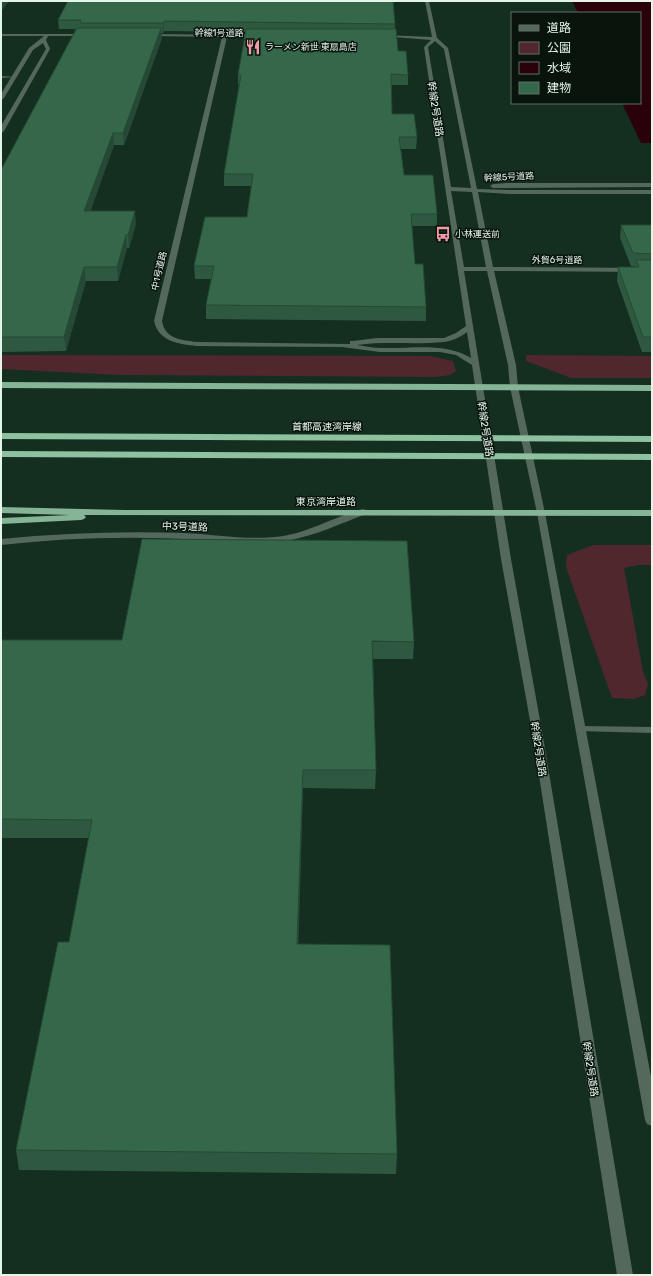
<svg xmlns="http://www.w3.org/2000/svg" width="653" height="1276" font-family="Rubik,'Noto Sans JP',sans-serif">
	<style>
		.green { fill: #51272e }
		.water { fill: #2a000b }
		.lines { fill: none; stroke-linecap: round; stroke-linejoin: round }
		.service { fill: #54695b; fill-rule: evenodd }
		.minor { fill: #54695b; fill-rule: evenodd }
		.tertiary { fill: #54695b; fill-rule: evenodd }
		.trunk { fill: #85b496; fill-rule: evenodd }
		.motorway { fill: #8dc1a0; fill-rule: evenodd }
		.wall { fill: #2e5940 }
		.shaded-wall { fill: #254934 }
		.building { fill: #35684a; stroke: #254934 }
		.labels { text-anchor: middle; stroke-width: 3; stroke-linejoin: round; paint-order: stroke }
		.far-street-label { font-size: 9px; fill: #e5f5ea; stroke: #09140d }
		.far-poi-label { font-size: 9px; fill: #e5f5ea; stroke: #09140d; text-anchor: start }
		.street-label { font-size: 10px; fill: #e5f5ea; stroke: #09140d }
	</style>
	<rect width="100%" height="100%" fill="#142f1f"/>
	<g class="green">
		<path d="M 1,355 L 430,356 L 453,361 L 456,371 L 450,375 L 436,377 L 119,375 L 1,369 Z"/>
		<path d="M 526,355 L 652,356 L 652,378 L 571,378 L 526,361 Z"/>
		<path d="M 593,545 L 652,545 L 652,565 L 639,565 L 624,568 L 643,672 L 648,684 L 645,695 L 634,699 L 612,698 L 566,567 L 567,555 Z"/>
	</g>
	<path class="water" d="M 572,1 L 652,1 L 652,143 L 641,143 L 622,103 L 640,103 L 640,13 L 578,13 Z"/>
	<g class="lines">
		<g class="service">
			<path d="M 1,76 L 16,77 L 1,78 Z"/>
			<path d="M 581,726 L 652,727 L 652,733 L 577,731 L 576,729 L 577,727 Z"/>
		</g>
		<path class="minor" d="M 363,509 L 366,510 L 367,512 L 366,514 C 340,524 314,536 286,541 C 252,547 217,540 183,539 C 122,536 61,538 1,545 L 1,539 C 61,533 122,531 183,533 C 213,534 243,540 274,537 C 306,535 332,517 363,509 Z"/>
		<g class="tertiary">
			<path d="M 425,1 L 429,1 L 437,38 L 448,48 L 477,189 L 512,190 L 652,190 L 652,194 L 512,194 L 478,192 L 493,267 L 652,268 L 652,272 L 494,271 L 516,365 L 518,387 L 545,513 L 652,1082 L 652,1126 L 647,1124 L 645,1120 L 537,513 L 510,387 L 508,365 L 487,271 L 464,271 L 511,559 L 543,737 L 633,1275 L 617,1275 L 533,737 L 501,559 L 472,365 L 456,355 L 440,352 L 380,352 L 342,347 L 197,346 C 179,344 159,342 154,321 L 222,37 L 149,36 L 147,35 L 149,34 L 257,35 L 259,37 L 227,37 L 162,321 C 165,339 181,340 197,342 L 350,344 L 350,341 L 353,341 L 377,338 L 444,338 L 456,333 L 466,326 L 424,47 L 431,40 L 381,36 L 383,35 L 432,37 ZM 435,41 L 444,49 L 471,188 L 451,187 L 428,47 ZM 451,191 L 472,192 L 486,267 L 464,267 ZM 467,332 L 471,358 C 445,342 411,349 382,348 C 373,348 365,346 357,345 C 386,341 415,345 444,342 C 452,341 461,337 467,332 Z"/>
			<path d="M 1,34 L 85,34 L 87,35 L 85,36 L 48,36 L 46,40 L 50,49 L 4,131 L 1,133 L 1,126 L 46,49 L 43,43 L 33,50 L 4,98 L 1,100 L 1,94 L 29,48 L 44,36 L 1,36 Z"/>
			<path d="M 507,183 L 652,183 L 652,187 L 493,188 L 490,186 L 493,184 Z"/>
		</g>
		<g class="trunk">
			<path d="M 1,382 L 652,385 L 652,391 L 1,388 Z"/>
			<path d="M 1,507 L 124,510 L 652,510 L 652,516 L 84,515 L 86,517 L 84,519 L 81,520 L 1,524 L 1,518 L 70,515 L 1,513 Z"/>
		</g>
		<g class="motorway">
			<path d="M 1,433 L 652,436 L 652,442 L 1,439 Z"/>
			<path d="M 1,451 L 652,454 L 652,460 L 1,457 Z"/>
		</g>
	</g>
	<g class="wall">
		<path d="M 58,20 L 395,24 L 395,29 L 398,51 L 408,75 L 408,85 L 392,85 L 392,114 L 417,137 L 416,149 L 401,149 L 404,175 L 437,214 L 437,226 L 412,226 L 415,264 L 426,307 L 426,321 L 206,319 L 206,305 L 211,279 L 195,279 L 194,266 L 247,217 L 251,186 L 224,186 L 224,174 L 239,85 L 238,85 L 238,75 L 246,32 L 164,31 L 163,33 L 161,33 L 162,38 L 124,145 L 114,145 L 90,211 L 136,224 L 129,248 L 127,248 L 118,281 L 86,281 L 66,351 L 1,352 L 1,170 L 76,29 L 59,29 Z"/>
		<path d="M 621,225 L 652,225 L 652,352 L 642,352 L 617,281 L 618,267 L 635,267 L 631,266 L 620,238 Z"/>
		<path d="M 1,640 L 414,642 L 413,659 L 373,659 L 376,770 L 375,789 L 303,788 L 298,944 L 397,1154 L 396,1174 L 19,1170 L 16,1150 L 69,942 L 89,838 L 1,838 Z"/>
	</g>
	<g class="shaded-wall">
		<path d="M 1,1 L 9,1 L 1,12 Z"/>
		<path d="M 164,21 L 164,31 L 163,33 L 163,23 Z"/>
		<path d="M 161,28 L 162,38 L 124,145 L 123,133 Z"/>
		<path d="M 113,133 L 114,145 L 86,224 L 84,211 Z"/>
		<path d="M 135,211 L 136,224 L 129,248 L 128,235 Z"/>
		<path d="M 126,235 L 127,248 L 118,281 L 117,267 Z"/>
		<path d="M 84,267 L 86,281 L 66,351 L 64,337 Z"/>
		<path d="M 303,770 L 303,788 L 298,963 L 297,944 Z"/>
	</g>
	<g class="building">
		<path d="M 68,1 L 393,1 L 395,24 L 164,21 L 163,23 L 80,23 L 81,20 L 58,20 Z"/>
		<path d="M 77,28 L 161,28 L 123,133 L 113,133 L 84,211 L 135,211 L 128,235 L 126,235 L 117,267 L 84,267 L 64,337 L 1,337 L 1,170 Z"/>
		<path d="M 246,29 L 396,29 L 398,51 L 406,51 L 408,75 L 391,74 L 392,114 L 414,114 L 417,137 L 399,137 L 404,175 L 433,175 L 437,214 L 411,214 L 415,264 L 423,264 L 426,307 L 206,305 L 214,266 L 194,266 L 205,217 L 247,217 L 253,174 L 224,174 L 241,75 L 238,75 Z"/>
		<path d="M 621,225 L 652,225 L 652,254 L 633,253 Z"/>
		<path d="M 636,260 L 652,260 L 652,337 L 643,337 L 618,267 L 639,267 Z"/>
		<path d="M 142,539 L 407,541 L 414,642 L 372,641 L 376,770 L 303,770 L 297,944 L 390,945 L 397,1154 L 16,1150 L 58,942 L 69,942 L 92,820 L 1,819 L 1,640 L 122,640 Z"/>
	</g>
	<defs>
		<g id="restaurant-bare" transform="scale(1.2)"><path d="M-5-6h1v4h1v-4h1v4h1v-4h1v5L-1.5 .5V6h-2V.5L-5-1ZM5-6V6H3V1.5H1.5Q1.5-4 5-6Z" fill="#f39aa8" stroke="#09140d" stroke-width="2.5" paint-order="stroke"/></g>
		<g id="bus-bare" transform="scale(1.2)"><path d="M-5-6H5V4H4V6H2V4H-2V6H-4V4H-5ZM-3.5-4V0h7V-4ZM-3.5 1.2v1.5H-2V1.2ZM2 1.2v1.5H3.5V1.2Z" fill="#f39aa8" stroke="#09140d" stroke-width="2.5" paint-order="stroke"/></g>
	</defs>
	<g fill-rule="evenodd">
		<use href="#restaurant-bare" x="253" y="47"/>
		<use href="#bus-bare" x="443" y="234"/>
	</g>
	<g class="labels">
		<g class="far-street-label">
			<text x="219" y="36">幹線1号道路</text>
			<text transform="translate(509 177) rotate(-3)" y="3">幹線5号道路</text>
			<text x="557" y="263">外貿6号道路</text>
			<text transform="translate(159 271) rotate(-77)" y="3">中1号道路</text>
		</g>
		<g class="far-poi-label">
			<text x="265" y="50">ラーメン新世 東扇島店</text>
			<text x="455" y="237">小林運送前</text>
		</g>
		<g class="street-label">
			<text transform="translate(436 109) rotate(81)" y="4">幹線2号道路</text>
			<text x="327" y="430">首都高速湾岸線</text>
			<text transform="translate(486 429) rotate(81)" y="4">幹線2号道路</text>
			<text x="326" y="505">東京湾岸道路</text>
			<text transform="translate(185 526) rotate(2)" y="4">中3号道路</text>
			<text transform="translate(539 749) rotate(81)" y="4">幹線2号道路</text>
			<text transform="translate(591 1069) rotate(81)" y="4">幹線2号道路</text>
		</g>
	</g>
	<rect width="653" height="1276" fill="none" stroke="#e5f5ea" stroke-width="4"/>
	<rect x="511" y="12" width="130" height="92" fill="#09140d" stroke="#616e65"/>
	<rect x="519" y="25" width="20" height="6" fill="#54695b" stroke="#616e65"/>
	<text x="547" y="32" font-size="12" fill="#e5f5ea">道路</text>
	<rect x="519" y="42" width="20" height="12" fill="#51272e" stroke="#616e65"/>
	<text x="547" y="52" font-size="12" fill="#e5f5ea">公園</text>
	<rect x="519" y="62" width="20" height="12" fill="#2a000b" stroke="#616e65"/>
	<text x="547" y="72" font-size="12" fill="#e5f5ea">水域</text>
	<rect x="519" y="82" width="20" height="12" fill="#35684a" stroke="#616e65"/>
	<text x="547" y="92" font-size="12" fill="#e5f5ea">建物</text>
</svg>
